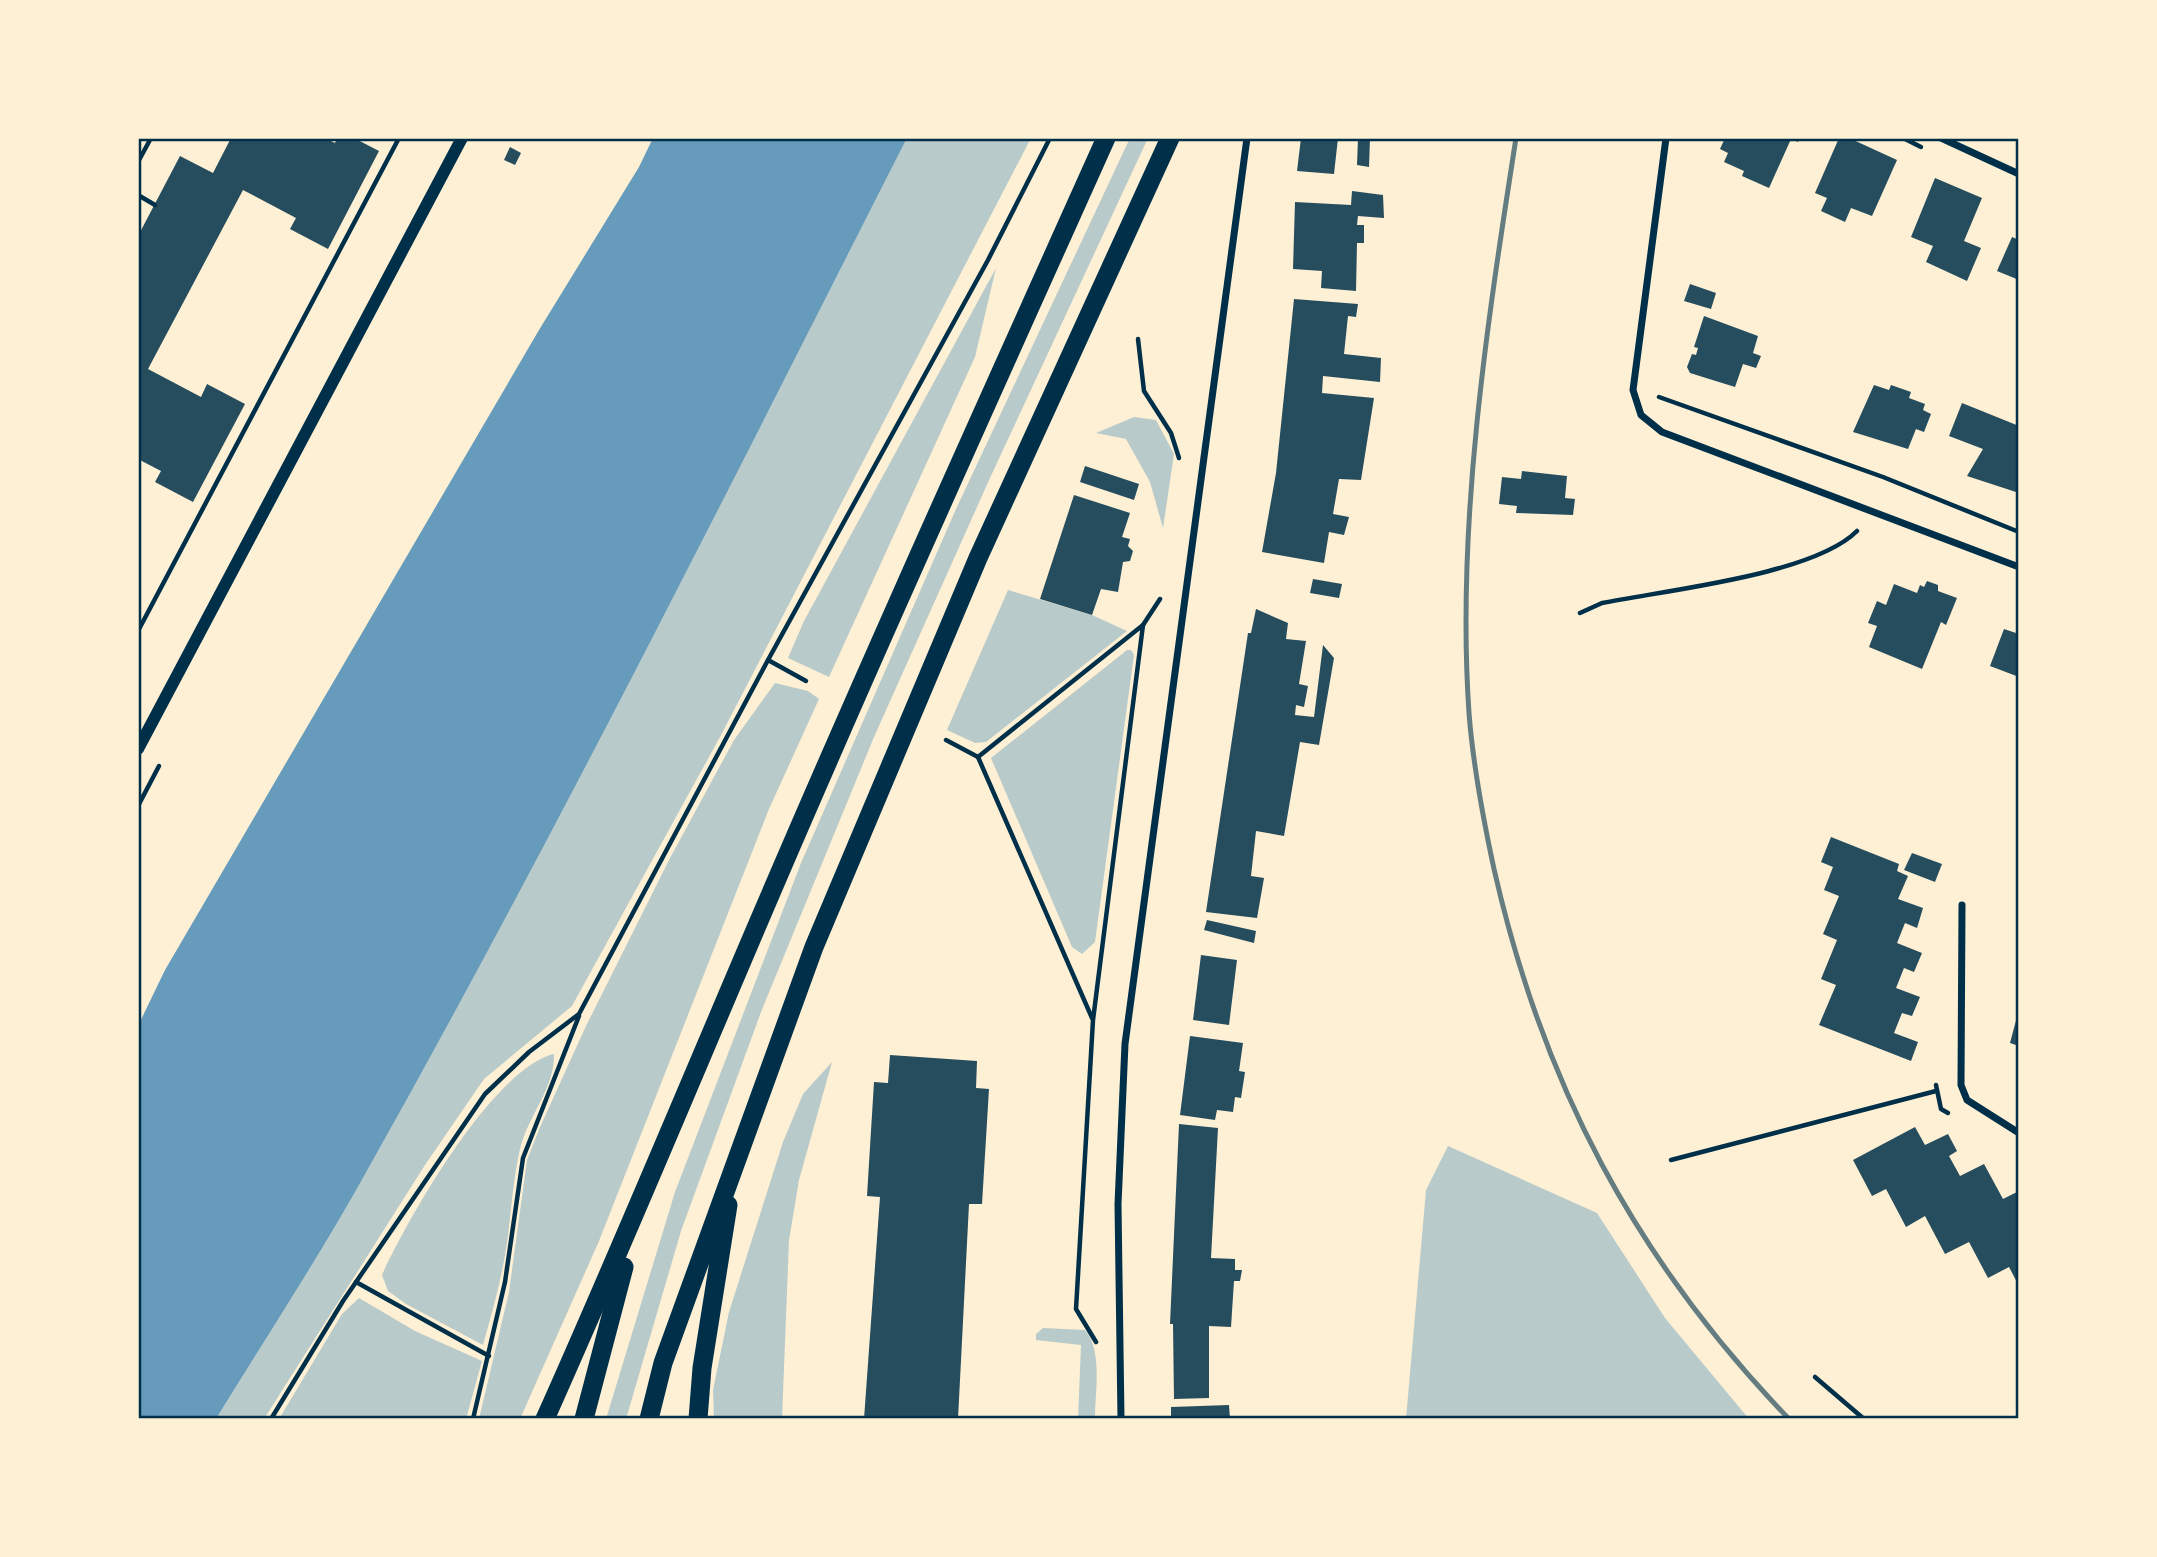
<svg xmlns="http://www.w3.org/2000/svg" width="2157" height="1557" font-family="Jost,sans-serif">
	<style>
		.green { fill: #b9caca }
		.water { fill: #669bbc }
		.building { fill: #264d5e }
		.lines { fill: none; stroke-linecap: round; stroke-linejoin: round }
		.path { stroke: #003049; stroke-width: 4.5 }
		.minor { stroke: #003049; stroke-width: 7 }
		.tertiary { stroke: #003049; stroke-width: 12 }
		.trunk { stroke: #003049; stroke-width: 19 }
		.rail { stroke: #657d81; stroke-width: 5 }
		.neatline { fill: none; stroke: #003049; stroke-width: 2.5 }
	</style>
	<rect width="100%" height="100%" fill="#fdf0d5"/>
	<g class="green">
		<path d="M 907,138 L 1031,138 L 720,737 L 572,1006 L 484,1079 L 425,1165 L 264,1419 L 216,1419 C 267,1336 321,1254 368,1169 C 558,831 731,484 907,138 Z"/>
		<path d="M 1130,138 L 1148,138 L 990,478 L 874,737 L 761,1012 L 681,1231 L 626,1419 L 606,1419 L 675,1192 L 801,863 L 956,509 Z"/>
		<path d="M 996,268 L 975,357 L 829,677 L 788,658 L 804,621 Z"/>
		<path d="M 1134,417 L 1156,420 L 1174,454 L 1163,528 L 1150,482 L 1126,439 L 1096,433 Z"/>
		<path d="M 1008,590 L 1092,615 L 1127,631 L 986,742 L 975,743 L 947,730 Z"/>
		<path d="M 1127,650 L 1131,650 L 1134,655 L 1095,942 L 1082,954 L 1072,947 L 991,758 Z"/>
		<path d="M 775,683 L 808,691 L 819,699 L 769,809 L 599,1241 L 520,1419 L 479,1419 L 509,1292 L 527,1160 L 540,1127 L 586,1026 L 669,860 L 734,740 Z"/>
		<path d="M 554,1054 C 555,1088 528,1116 520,1149 C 511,1188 511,1228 503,1266 C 498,1293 490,1319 483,1345 L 406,1304 L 388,1291 L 382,1275 C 407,1220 493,1068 554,1054 Z"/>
		<path d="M 832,1062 L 799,1180 L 789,1240 L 782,1419 L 714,1419 L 713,1390 L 729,1312 L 783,1142 L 803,1094 Z"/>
		<path d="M 1448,1146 L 1597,1213 L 1665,1318 L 1749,1419 L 1406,1419 L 1426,1190 Z"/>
		<path d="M 359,1298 L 415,1331 L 482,1361 L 466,1419 L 279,1419 L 342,1314 Z"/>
		<path d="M 1043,1328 L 1085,1330 C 1103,1352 1095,1391 1095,1419 L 1078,1419 L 1081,1345 L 1036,1340 L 1036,1334 Z"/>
	</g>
	<path class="water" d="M 653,138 L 907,138 C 731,484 558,831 368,1169 C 321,1254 267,1336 216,1419 L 138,1419 L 138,1026 L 165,970 L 539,330 L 639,167 Z"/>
	<g class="building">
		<path d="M 231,138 L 325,138 L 335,143 L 337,138 L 354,138 L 379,151 L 328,249 L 290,229 L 296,218 L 243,190 L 148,369 L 201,397 L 207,384 L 245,404 L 193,502 L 155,482 L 161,471 L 138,459 L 138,236 L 180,156 L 213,173 Z"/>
		<path d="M 1301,138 L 1338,138 L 1334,174 L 1297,171 Z"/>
		<path d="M 1358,138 L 1370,138 L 1369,167 L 1357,165 Z"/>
		<path d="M 1725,138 L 1800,138 L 1798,142 L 1791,139 L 1769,188 L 1742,176 L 1744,171 L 1724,162 L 1728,153 L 1720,149 Z"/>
		<path d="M 1839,138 L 1849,138 L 1897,160 L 1872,216 L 1851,208 L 1845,222 L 1821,211 L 1827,198 L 1815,193 Z"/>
		<path d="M 510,147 L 521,153 L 515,165 L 504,160 Z"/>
		<path d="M 1935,178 L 1982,198 L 1964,241 L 1981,248 L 1967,281 L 1926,262 L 1933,246 L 1911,237 Z"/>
		<path d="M 1352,191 L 1383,195 L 1384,218 L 1358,216 L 1357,225 L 1364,225 L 1364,243 L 1357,243 L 1356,291 L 1321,288 L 1322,271 L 1293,269 L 1295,202 L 1351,205 Z"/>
		<path d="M 2012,237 L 2019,240 L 2019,280 L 1997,271 Z"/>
		<path d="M 1690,284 L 1716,293 L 1711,309 L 1684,301 Z"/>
		<path d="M 1294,299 L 1358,304 L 1356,317 L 1348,316 L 1344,354 L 1381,358 L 1380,382 L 1323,376 L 1322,393 L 1374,398 L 1361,480 L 1339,479 L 1333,514 L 1349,517 L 1344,535 L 1329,532 L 1324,563 L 1262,552 L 1276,473 Z"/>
		<path d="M 1704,316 L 1758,336 L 1753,353 L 1761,356 L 1756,368 L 1743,364 L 1735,387 L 1690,373 L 1687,367 L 1692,354 L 1696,355 L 1698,348 L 1694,347 Z"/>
		<path d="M 1874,385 L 1889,390 L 1891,385 L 1911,392 L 1909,398 L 1925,404 L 1923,410 L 1931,414 L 1924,432 L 1916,429 L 1908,449 L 1853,432 Z"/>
		<path d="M 1962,403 L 2019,426 L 2019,493 L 1967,476 L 1983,449 L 1949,436 Z"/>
		<path d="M 1085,466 L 1139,484 L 1134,500 L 1080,482 Z"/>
		<path d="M 1522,471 L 1567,476 L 1565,498 L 1575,499 L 1573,515 L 1516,513 L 1517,506 L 1499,504 L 1502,477 L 1521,479 Z"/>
		<path d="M 1074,495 L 1130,513 L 1122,537 L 1130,539 L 1128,546 L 1133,551 L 1130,561 L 1123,562 L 1118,592 L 1101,589 L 1092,615 L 1040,599 Z"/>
		<path d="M 1313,579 L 1342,584 L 1339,598 L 1310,593 Z"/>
		<path d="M 1927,581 L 1938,585 L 1938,591 L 1957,598 L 1946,625 L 1941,622 L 1922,669 L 1869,647 L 1877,626 L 1868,623 L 1877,601 L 1886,605 L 1894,584 L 1917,593 L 1920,585 L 1924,587 Z"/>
		<path d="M 1256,609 L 1288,623 L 1286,639 L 1306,641 L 1299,684 L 1308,686 L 1304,707 L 1296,705 L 1295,715 L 1314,717 L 1323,645 L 1334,658 L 1319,745 L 1300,742 L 1284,836 L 1256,831 L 1251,876 L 1264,878 L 1257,918 L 1206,912 L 1248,633 L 1251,633 Z"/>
		<path d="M 2004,629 L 2019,634 L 2019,677 L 1990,666 Z"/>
		<path d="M 1831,837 L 1899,864 L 1897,871 L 1908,876 L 1898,899 L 1923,908 L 1917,928 L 1905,923 L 1897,943 L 1922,953 L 1914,972 L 1904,968 L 1896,988 L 1920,997 L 1912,1016 L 1902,1013 L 1894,1033 L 1918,1042 L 1911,1061 L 1819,1025 L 1836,985 L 1821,979 L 1837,940 L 1823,934 L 1839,896 L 1824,890 L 1833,867 L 1821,862 Z"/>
		<path d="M 1912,853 L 1942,864 L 1935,882 L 1904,870 Z"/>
		<path d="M 1207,920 L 1256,931 L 1254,943 L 1204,930 Z"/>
		<path d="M 1201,955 L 1237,960 L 1229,1025 L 1193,1020 Z"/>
		<path d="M 2018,1013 L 2019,1013 L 2019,1046 L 2010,1043 Z"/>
		<path d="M 1190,1036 L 1243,1043 L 1239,1071 L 1245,1072 L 1241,1098 L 1235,1097 L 1233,1112 L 1217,1110 L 1215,1120 L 1180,1115 Z"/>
		<path d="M 890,1055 L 977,1061 L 976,1088 L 989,1089 L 982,1204 L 969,1204 L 958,1419 L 864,1419 L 880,1197 L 867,1196 L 874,1082 L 888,1083 Z"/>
		<path d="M 1179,1124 L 1218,1128 L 1211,1258 L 1235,1259 L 1235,1270 L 1242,1270 L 1240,1281 L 1234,1281 L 1231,1327 L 1209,1326 L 1209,1398 L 1174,1399 L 1173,1324 L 1170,1324 Z"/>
		<path d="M 1915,1127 L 1925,1145 L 1948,1134 L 1957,1151 L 1949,1156 L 1960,1176 L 1984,1164 L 2003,1199 L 2019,1191 L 2019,1286 L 2009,1267 L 1988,1278 L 1969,1242 L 1945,1254 L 1925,1216 L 1906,1227 L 1886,1189 L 1872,1196 L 1853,1160 Z"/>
		<path d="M 1229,1405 L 1230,1419 L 1171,1419 L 1171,1407 Z"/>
	</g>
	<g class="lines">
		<g class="path">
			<path d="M 1903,138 L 1921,147"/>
			<path d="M 138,162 L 151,138"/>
			<path d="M 138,195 L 155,205"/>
			<path d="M 1138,339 L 1144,391 L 1171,433 L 1179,458"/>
			<path d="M 1659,397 L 1883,477 L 2019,532"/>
			<path d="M 1580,613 L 1602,603 C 1666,590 1813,575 1857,531"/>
			<path d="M 138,631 L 399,138"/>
			<path d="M 768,660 L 806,681"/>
			<path d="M 946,740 L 978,757 L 1092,1018"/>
			<path d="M 978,757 L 1143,625 L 1160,599"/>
			<path d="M 138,806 L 159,766"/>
			<path d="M 1936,1085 L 1941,1109 L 1948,1113"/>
			<path d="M 1671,1160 L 1936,1091"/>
			<path d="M 356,1282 L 489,1356"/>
			<path d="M 1096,1342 L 1076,1309 L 1093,1020 L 1143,625"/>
			<path d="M 1815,1377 L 1864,1419"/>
			<path d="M 271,1419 L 343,1301 L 485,1094 L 529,1052 L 579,1014 L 768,660 L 988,260 L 1050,138"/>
			<path d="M 473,1419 L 505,1282 L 523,1158 L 579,1016"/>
		</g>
		<g class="minor">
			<path d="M 1666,138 L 1633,390 L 1641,415 L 1662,432 L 2019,567"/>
			<path d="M 1941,138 L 2019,174"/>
			<path d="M 1962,905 L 1961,1085 L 1967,1100 L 2019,1133"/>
			<path d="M 1121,1419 L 1118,1204 L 1125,1044 L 1247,138"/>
		</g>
		<path class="tertiary" d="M 138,749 L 462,138"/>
		<g class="trunk">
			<path d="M 545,1419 C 618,1256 686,1092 756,928 C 869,663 988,401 1106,138"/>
			<path d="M 584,1419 L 624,1267"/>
			<path d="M 649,1419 L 663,1363 L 814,947 L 978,558 L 1170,138"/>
			<path d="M 698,1419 L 702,1368 L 728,1205"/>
		</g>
		<path class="rail" d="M 1516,138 C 1487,324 1456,525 1469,713 C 1473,765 1483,818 1494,869 C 1543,1085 1635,1259 1789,1419"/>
	</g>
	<rect width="2157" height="1557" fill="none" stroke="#fdf0d5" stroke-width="280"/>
	<rect x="140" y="140" width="1877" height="1277" class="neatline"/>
</svg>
